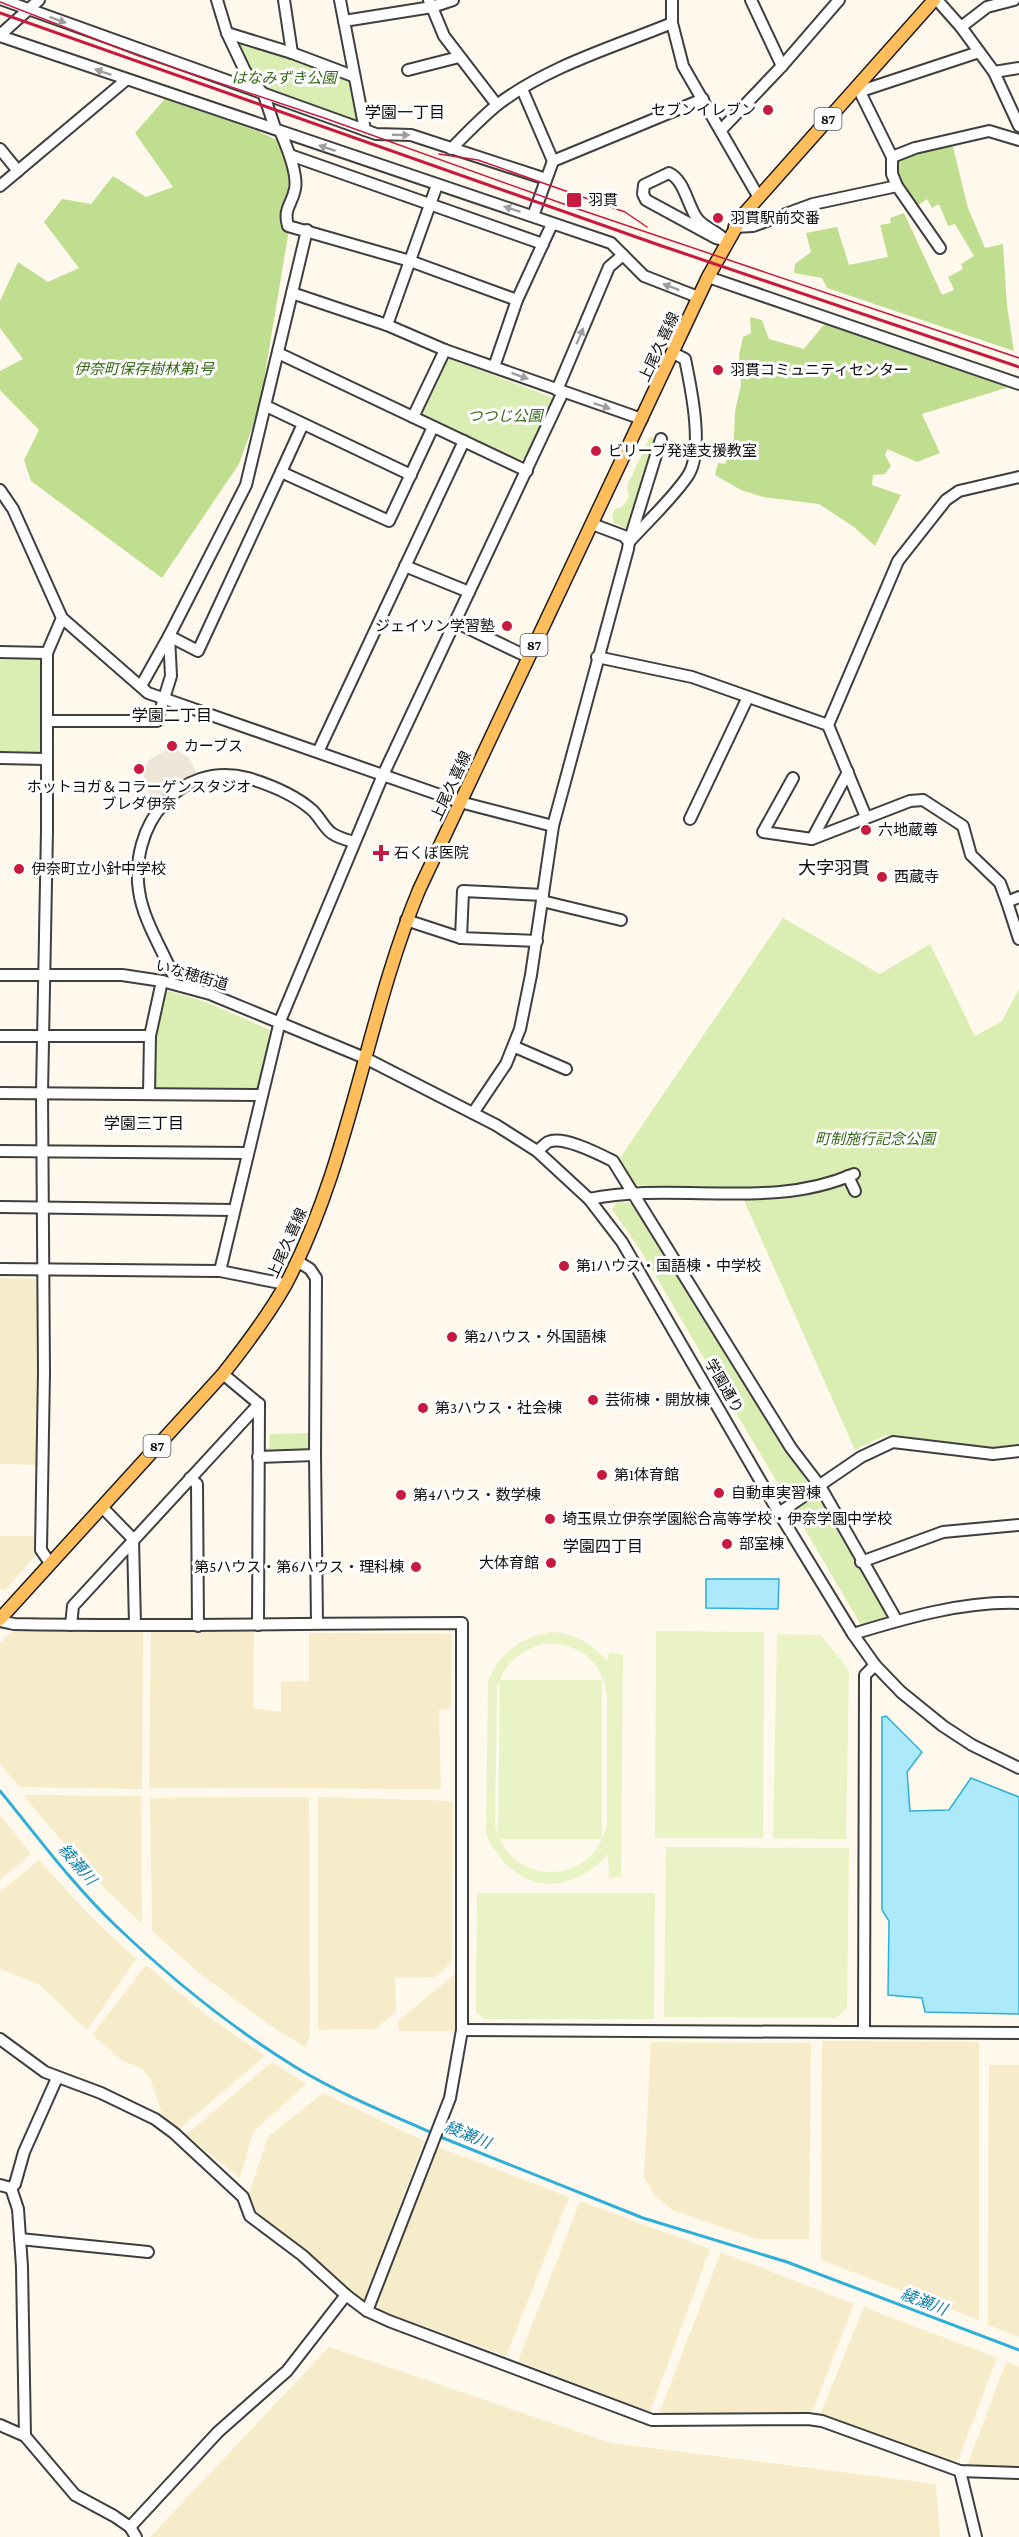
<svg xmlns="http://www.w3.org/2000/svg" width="1019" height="2537" font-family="'Crimson Pro','Noto Sans JP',serif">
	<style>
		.farmland { fill: #f7ecca }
		.green { fill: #daedb2 }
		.forest { fill: #c0de90 }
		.pitch { fill: #eaf3c5; fill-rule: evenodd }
		.plaza { fill: #efe6da }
		.water { fill: #aceafb; stroke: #2dafd8; stroke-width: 1.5 }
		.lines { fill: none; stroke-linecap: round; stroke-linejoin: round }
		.stream { stroke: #2dafd8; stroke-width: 3 }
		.minor-casing { stroke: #3f3f3f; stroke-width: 14 }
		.major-casing { stroke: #1d1d1d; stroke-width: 15 }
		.minor { stroke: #fff; stroke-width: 10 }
		.major { stroke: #ffbd5c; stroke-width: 12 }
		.tram { stroke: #c71a3e; stroke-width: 1.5 }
		.rail { stroke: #c71a3e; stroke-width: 3 }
		.oneway { fill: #9e9e9e }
		.poi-dot { fill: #c71a3e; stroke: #fff; stroke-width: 2 }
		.labels { text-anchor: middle; stroke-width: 6; stroke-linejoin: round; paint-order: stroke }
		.shield { fill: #fff; stroke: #555; stroke-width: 1.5 }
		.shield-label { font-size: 14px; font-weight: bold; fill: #0c0c0c }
		.park-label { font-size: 15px; font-style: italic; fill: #366918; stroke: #fff }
		.poi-label { font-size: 15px; fill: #0c0c0c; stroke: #fff; text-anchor: start }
		.street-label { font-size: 15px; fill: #0c0c0c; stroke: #fff }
		.neighbourhood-label { font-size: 16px; fill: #0c0c0c; stroke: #fff }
		.water-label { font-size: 16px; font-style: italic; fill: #0c7da8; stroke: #fff }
		.quarter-label { font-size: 18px; fill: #0c0c0c; stroke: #fff }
	</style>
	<rect width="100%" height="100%" fill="#fff8ec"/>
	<g class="farmland">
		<path d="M 0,1278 L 37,1279 L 37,1465 L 0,1464 Z"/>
		<path d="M 0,1536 L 34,1536 L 36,1555 L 5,1590 L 0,1589 Z"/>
		<path d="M 151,1630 L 254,1632 L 253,1708 L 281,1712 L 281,1682 L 309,1681 L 309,1633 L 452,1634 L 451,1708 L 439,1710 L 441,1789 L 149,1788 Z"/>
		<path d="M 12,1631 L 143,1631 L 142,1789 L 20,1787 L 0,1764 L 0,1643 Z"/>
		<path d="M 23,1795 L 141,1796 L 142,1924 L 89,1873 Z"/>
		<path d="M 309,1797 L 310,2033 L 306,2047 L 274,2028 L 199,1973 L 152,1931 L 150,1798 Z"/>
		<path d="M 318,1797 L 453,1801 L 452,1962 L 435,1977 L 395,1978 L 396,2011 L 376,2029 L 318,2030 Z"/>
		<path d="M 0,1815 L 31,1854 L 0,1880 Z"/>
		<path d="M 39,1860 L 87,1913 L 136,1959 L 87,2030 L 40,1985 L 0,1969 L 0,1892 Z"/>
		<path d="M 146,1965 L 209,2017 L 265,2056 L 180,2128 L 163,2117 L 151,2081 L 142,2068 L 123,2061 L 92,2035 Z"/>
		<path d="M 455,1974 L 455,2031 L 399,2031 L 398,2021 Z"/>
		<path d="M 822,2041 L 979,2042 L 979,2320 L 821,2260 Z"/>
		<path d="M 651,2042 L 811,2043 L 809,2239 L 758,2239 L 672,2210 L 655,2196 L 644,2177 Z"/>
		<path d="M 272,2062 L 306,2084 L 253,2132 L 240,2178 L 186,2135 Z"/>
		<path d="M 989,2065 L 1019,2065 L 1019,2337 L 988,2325 Z"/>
		<path d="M 323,2093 L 424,2141 L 364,2300 L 346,2291 L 306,2251 L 256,2212 L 250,2200 L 249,2194 L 268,2137 Z"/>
		<path d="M 438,2147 L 569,2197 L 506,2356 L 374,2308 Z"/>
		<path d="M 580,2201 L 710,2249 L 650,2412 L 518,2361 Z"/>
		<path d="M 721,2252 L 854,2304 L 812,2412 L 659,2414 Z"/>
		<path d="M 864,2307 L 997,2358 L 956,2465 L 820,2415 Z"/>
		<path d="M 329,2347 L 611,2443 L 936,2484 L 940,2537 L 150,2537 Z"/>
		<path d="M 1006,2362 L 1019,2367 L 1019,2467 L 967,2466 Z"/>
	</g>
	<g class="green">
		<path d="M 242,40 L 348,77 L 353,83 L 360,120 L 358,125 L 268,95 L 247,64 L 238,44 Z"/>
		<path d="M 448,358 L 554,398 L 525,458 L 519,461 L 423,417 L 422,413 L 445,359 Z"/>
		<path d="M 650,437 L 658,439 L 629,530 L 614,523 L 612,516 L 615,509 L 622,507 L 629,497 L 627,486 Z"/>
		<path d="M 0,657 L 40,657 L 43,662 L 42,753 L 39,755 L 0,754 Z"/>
		<path d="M 783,918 L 880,974 L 930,944 L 975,1036 L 1002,1021 L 1019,989 L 1019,1446 L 987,1449 L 886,1435 L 855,1450 L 739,1189 L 635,1185 L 620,1158 Z"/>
		<path d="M 169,991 L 206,1002 L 270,1030 L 273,1035 L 260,1087 L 255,1090 L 156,1089 L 153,1086 L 153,1034 L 164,993 Z"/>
		<path d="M 617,1202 L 633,1203 L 810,1487 L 788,1501 L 641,1251 L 612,1209 Z"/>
		<path d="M 311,1433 L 311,1450 L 308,1453 L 266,1452 L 264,1449 L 269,1448 L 270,1434 Z"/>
		<path d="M 817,1493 L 888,1617 L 861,1625 L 793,1509 Z"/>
	</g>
	<g class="forest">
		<path d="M 171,92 L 284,143 L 296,188 L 259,409 L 239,464 L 162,578 L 31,481 L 24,460 L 39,430 L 0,390 L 0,371 L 23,359 L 0,328 L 0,301 L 18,262 L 48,282 L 79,268 L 44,222 L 62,199 L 91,204 L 113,176 L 146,197 L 173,187 L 135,133 Z"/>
		<path d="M 952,143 L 968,208 L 985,248 L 1003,244 L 1007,306 L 1014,351 L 827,288 L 822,278 L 794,273 L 795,264 L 811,252 L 806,233 L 837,227 L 849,265 L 888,257 L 880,225 L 891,223 L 890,218 L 904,213 L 942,295 L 954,290 L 948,277 L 963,269 L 961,264 L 974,256 L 955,224 L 948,226 L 939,204 L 932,208 L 927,199 L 917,206 L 897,181 L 895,159 Z"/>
		<path d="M 750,317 L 762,320 L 769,339 L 804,349 L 827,321 L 1012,386 L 922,414 L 940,453 L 917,462 L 887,449 L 885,455 L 891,466 L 885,474 L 873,475 L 872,485 L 901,495 L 875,546 L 854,527 L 819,504 L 763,497 L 741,490 L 715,475 L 718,463 L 725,464 L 734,439 L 735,411 L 741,385 L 739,355 L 743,337 L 751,333 Z"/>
	</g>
	<g class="pitch">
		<path d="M 656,1631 L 764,1632 L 763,1838 L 655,1838 Z"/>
		<path d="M 551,1632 C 576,1634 591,1642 607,1661 L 609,1652 L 623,1655 L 621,1877 L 609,1878 L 608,1854 C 566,1901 510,1891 486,1833 L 488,1681 C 501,1652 519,1638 551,1632 ZM 545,1644 C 580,1643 601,1660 607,1695 L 607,1825 L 602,1838 L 602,1680 L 500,1680 C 507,1660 525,1648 545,1644 ZM 499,1682 L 500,1682 L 498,1834 L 495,1826 L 497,1686 ZM 500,1839 L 602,1839 C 582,1883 520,1883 500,1839 Z"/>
		<path d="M 777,1634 L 821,1635 L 849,1670 L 846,1839 L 773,1838 Z"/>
		<path d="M 666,1847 L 849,1848 L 847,2008 L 836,2018 L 664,2017 Z"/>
		<path d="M 477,1893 L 655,1893 L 654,2019 L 484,2019 L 476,2012 Z"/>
	</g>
	<path class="plaza" d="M 166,750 L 179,751 L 190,759 L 197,776 L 161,803 L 146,790 L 143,771 L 149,760 Z"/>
	<g class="water">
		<path d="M 706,1579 L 779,1579 L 778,1609 L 706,1608 Z"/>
		<path d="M 886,1716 L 922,1752 L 907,1772 L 910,1811 L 949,1810 L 971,1778 L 1019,1797 L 1019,2014 L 925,2012 L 922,1998 L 888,1995 L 889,1921 L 882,1910 L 882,1717 Z"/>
	</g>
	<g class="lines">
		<g class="stream">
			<path d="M 0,1791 C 37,1836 73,1885 115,1925 C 170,1978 232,2028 297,2068 C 340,2094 387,2113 432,2133"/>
			<path d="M 438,2136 L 643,2218 L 787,2262 L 1019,2350"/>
		</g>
		<g class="minor-casing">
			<g id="minor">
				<path d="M 3,0 L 376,134 L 411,135 L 546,179"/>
				<path d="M 217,0 L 227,33 L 245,71 L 264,95 L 275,128"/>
				<path d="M 284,0 L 292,53"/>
				<path d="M 340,0 L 365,130"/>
				<path d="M 429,0 L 444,36 L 497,105"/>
				<path d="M 672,0 L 672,23 L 683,66 L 758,196"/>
				<path d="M 751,0 L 782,66"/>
				<path d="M 937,0 L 961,27 L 994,72 L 1019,126"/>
				<path d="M 344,21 L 432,7 L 453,0"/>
				<path d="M 961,27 L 987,7 L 1014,0"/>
				<path d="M 227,33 L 292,53 L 353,76"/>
				<path d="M 0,35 L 39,0"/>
				<path d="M 0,36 L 611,243 L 644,276 L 698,297"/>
				<path d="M 408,70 L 459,57"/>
				<path d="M 994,72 L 1019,68"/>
				<path d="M 522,89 L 553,161"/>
				<path d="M 861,91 L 979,52"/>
				<path d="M 721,130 L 782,66 L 839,0"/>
				<path d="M 281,133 C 287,147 298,174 295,189 C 292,205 283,208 288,226 L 410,261 L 517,300"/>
				<path d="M 0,149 L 18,171"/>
				<path d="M 451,149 C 466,134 481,118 497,105 C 548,66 614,47 672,23"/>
				<path d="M 290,155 L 543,244"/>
				<path d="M 892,157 L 915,148 L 989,131 L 1019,140"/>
				<path d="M 669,173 C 684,180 687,203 696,217 C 703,228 718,231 726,241 L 716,238 L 646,200 L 643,194 L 644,185 Z"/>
				<path d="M 0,186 L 126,80"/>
				<path d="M 897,186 L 940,248"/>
				<path d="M 533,216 L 553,161 L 703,99"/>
				<path d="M 734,227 L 753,226 L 813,204 L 897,186 L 892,174 L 892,157 L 858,88"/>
				<path d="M 708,277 L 1019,384"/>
				<path d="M 292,293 L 307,230"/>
				<path d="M 387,325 L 437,185"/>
				<path d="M 278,353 L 527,471"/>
				<path d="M 494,367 L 517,300 L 552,224"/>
				<path d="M 557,390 L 609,267 L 623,255"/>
				<path d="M 266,406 L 411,475"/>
				<path d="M 413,417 L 445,350"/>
				<path d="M 281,472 L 303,424"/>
				<path d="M 0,490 L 13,509 L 62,618 L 148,693 L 460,802 L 553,826"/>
				<path d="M 630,539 L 661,439"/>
				<path d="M 629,542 C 648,521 671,500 687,477 C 705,452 691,388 685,359 L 673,353"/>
				<path d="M 405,566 L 469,592"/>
				<path d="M 455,622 L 528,657"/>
				<path d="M 0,652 L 47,653"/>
				<path d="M 597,657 L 692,677 L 828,725"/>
				<path d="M 141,686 L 169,636 L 198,651 L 281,472 L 389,521 L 433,427"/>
				<path d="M 48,721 L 157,721 L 171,676 L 169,636 L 246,485 L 292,293 L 387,325 L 445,350 L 642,419"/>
				<path d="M 318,752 L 464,441"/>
				<path d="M 0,758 L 46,759"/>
				<path d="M 793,778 L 763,832 L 812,839 L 910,801 L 923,800 L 963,826 L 971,855 L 1000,883 L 1007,902"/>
				<path d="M 866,817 L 828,725 L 898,561 L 946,500 L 959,491 L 1019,477"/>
				<path d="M 690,819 L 748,697"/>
				<path d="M 812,839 L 848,772"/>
				<path d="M 1019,897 L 1007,902 L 1019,939"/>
				<path d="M 542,901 L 621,920"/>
				<path d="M 406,920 L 461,938"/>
				<path d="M 537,941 L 461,938 L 463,891 L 543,895"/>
				<path d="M 0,975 L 122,975 L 162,981 L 210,994 L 365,1058 L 496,1125 L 537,1151 L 589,1199 L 622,1242 L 779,1513 L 853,1634 L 875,1665 L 901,1692 L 943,1726 L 972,1745 L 1019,1768"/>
				<path d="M 173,975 C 162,949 143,920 139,891 C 129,827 178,760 248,778 C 271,785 294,794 312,810 C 320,817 325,830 333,834 C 339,838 347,840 354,842"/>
				<path d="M 0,1036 L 150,1036"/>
				<path d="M 515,1047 L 566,1069"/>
				<path d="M 0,1093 L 262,1095"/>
				<path d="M 149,1094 L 150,1036 L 162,981"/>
				<path d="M 473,1113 L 506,1064 L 520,1029 L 531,975 L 553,826 L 628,549 L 629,542 L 624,536 L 592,524"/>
				<path d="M 0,1151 L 248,1153"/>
				<path d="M 537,1151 C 540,1149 545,1144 548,1142 C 563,1135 599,1154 613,1161 L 791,1448 L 820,1486 L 897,1621"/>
				<path d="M 848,1176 L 855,1191"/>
				<path d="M 589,1199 C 677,1181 769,1211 854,1174"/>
				<path d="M 0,1207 L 233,1210"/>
				<path d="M 297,1261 L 310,1269 L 316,1278 L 315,1455 L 317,1623"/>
				<path d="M 0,1269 L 220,1271 L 285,1284"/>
				<path d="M 220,1271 L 280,1021 L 383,775 L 563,392"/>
				<path d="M 223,1374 L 259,1404"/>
				<path d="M 258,1457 L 315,1455"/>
				<path d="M 190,1478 L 197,1484 L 198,1626"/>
				<path d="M 102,1507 L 133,1539 L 135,1625"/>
				<path d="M 779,1513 L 861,1457 L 893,1442 L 993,1454 L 1019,1451"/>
				<path d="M 861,1562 L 943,1532 L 1019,1525"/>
				<path d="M 50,1563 L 41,1550 L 44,1372 L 42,1093 L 47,830 L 47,653 L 62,618"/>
				<path d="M 0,1621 L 14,1624 C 163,1627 313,1623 462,1623 L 462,2030 L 450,2098 L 367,2311"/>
				<path d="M 71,1625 L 73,1606 L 259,1404"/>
				<path d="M 258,1625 L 259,1404"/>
				<path d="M 853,1634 C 905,1618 964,1601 1019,1603"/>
				<path d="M 462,2030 L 1019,2033"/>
				<path d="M 864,2032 L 865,1675 L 875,1665"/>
				<path d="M 0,2039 L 45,2072 L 101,2093 L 155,2119 L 174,2133 L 243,2197 L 250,2216 L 302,2255 L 346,2295"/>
				<path d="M 0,2185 L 11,2188 L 15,2184 L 24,2152 L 57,2078"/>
				<path d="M 11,2188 L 18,2209 L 22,2267 L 25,2436"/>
				<path d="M 20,2239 L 148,2252"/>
				<path d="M 0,2425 L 25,2436 L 75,2495 L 114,2516 L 130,2527 L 136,2537"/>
				<path d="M 960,2471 L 976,2537"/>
				<path d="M 130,2527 L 218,2432 L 287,2371 L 346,2295 L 367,2311 L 389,2321 L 652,2420 L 808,2419 L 822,2421 L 960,2471 L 1019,2473"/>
			</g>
		</g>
		<g class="major-casing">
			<path id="major" d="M 0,1619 L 223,1374 C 246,1345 268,1316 286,1284 C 351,1160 366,1018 419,890 L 708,277 L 743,215 L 934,0"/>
		</g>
		<use href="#minor" class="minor"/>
		<use href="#major" class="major"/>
		<g class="tram">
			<path d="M 0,2 L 139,56 L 327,119 L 572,207 L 1019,358"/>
			<path d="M 439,154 L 478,160 L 625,212 L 647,227"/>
		</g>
		<path class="rail" d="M 0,13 L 659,245 L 1019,367"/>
	</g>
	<defs><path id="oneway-solid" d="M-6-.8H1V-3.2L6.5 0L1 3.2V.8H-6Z" transform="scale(1.5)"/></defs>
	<g class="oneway">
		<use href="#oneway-solid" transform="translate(58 20) rotate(20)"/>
		<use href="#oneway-solid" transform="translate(103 72) rotate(-161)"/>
		<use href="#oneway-solid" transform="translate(401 135) rotate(2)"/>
		<use href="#oneway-solid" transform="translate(327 148) rotate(-162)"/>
		<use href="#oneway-solid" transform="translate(512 209) rotate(-162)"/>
		<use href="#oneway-solid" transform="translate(671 287) rotate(-159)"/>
		<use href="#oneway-solid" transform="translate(580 336) rotate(-67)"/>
		<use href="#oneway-solid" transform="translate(520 376) rotate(20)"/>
		<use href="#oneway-solid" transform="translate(602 406) rotate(19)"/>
	</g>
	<g class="poi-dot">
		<circle cx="768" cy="110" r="6"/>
		<rect x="566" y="192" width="16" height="16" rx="3"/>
		<circle cx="718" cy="218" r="6"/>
		<circle cx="718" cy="370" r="6"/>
		<circle cx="596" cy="451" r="6"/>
		<circle cx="507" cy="626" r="6"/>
		<circle cx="172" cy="746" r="6"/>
		<circle cx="139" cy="769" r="6"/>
		<circle cx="866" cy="830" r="6"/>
		<path d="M378 844h6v6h6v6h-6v6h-6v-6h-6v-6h6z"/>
		<circle cx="19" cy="869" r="6"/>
		<circle cx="882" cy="877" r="6"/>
		<circle cx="564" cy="1266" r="6"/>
		<circle cx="452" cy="1337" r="6"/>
		<circle cx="593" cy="1400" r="6"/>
		<circle cx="423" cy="1408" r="6"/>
		<circle cx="602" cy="1475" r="6"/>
		<circle cx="719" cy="1493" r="6"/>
		<circle cx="401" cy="1495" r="6"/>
		<circle cx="550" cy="1519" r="6"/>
		<circle cx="727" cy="1544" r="6"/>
		<circle cx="551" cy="1563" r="6"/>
		<circle cx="416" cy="1567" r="6"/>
	</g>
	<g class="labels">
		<g class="shield">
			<rect x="814.5" y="108" width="27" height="22" rx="4.5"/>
			<rect x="520.5" y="634" width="27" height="22" rx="4.5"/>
			<rect x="143.5" y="1435" width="27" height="22" rx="4.5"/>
		</g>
		<g class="shield-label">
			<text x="828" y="124">87</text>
			<text x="534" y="650">87</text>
			<text x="157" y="1451">87</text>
		</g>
		<g class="park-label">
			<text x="284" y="83">はなみずき公園</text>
			<text x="144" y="374">伊奈町保存樹林第1号</text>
			<text x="505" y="421">つつじ公園</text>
			<text x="875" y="1144">町制施行記念公園</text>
		</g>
		<g class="poi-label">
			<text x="756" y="115" text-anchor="end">セブンイレブン</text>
			<text x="588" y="205">羽貫</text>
			<text x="730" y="223">羽貫駅前交番</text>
			<text x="730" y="375">羽貫コミュニティセンター</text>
			<text x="608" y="456">ビリーブ発達支援教室</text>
			<text x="495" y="631" text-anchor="end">ジェイソン学習塾</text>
			<text x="184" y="751">カーブス</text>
			<text x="139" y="792" text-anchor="middle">ホットヨガ＆コラーゲンスタジオ<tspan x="139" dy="17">ブレダ伊奈</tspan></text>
			<text x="878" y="835">六地蔵尊</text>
			<text x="394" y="858">石くぼ医院</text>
			<text x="31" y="874">伊奈町立小針中学校</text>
			<text x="894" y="882">西蔵寺</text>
			<text x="576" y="1271">第1ハウス・国語棟・中学校</text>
			<text x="464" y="1342">第2ハウス・外国語棟</text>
			<text x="605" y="1405">芸術棟・開放棟</text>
			<text x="435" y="1413">第3ハウス・社会棟</text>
			<text x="614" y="1480">第1体育館</text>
			<text x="731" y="1498">自動車実習棟</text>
			<text x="413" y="1500">第4ハウス・数学棟</text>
			<text x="562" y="1524">埼玉県立伊奈学園総合高等学校・伊奈学園中学校</text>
			<text x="739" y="1549">部室棟</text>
			<text x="539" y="1568" text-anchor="end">大体育館</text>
			<text x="404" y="1572" text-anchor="end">第5ハウス・第6ハウス・理科棟</text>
		</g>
		<g class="street-label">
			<text transform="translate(659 347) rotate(-65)" y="5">上尾久喜線</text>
			<text transform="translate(451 786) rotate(-65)" y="5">上尾久喜線</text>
			<text transform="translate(192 975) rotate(16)" y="5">いな穂街道</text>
			<text transform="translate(287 1243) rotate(-66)" y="5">上尾久喜線</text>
			<text transform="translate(724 1386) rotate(60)" y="5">学園通り</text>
		</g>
		<g class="neighbourhood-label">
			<text x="405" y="118">学園一丁目</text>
			<text x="172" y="721">学園二丁目</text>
			<text x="144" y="1129">学園三丁目</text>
			<text x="603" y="1552">学園四丁目</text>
		</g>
		<g class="water-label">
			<text transform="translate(78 1864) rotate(49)" y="6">綾瀬川</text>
			<text transform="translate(468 2134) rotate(23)" y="6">綾瀬川</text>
			<text transform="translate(924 2301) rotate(21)" y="6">綾瀬川</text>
		</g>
		<g class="quarter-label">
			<text x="834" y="874">大字羽貫</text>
		</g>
	</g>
</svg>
